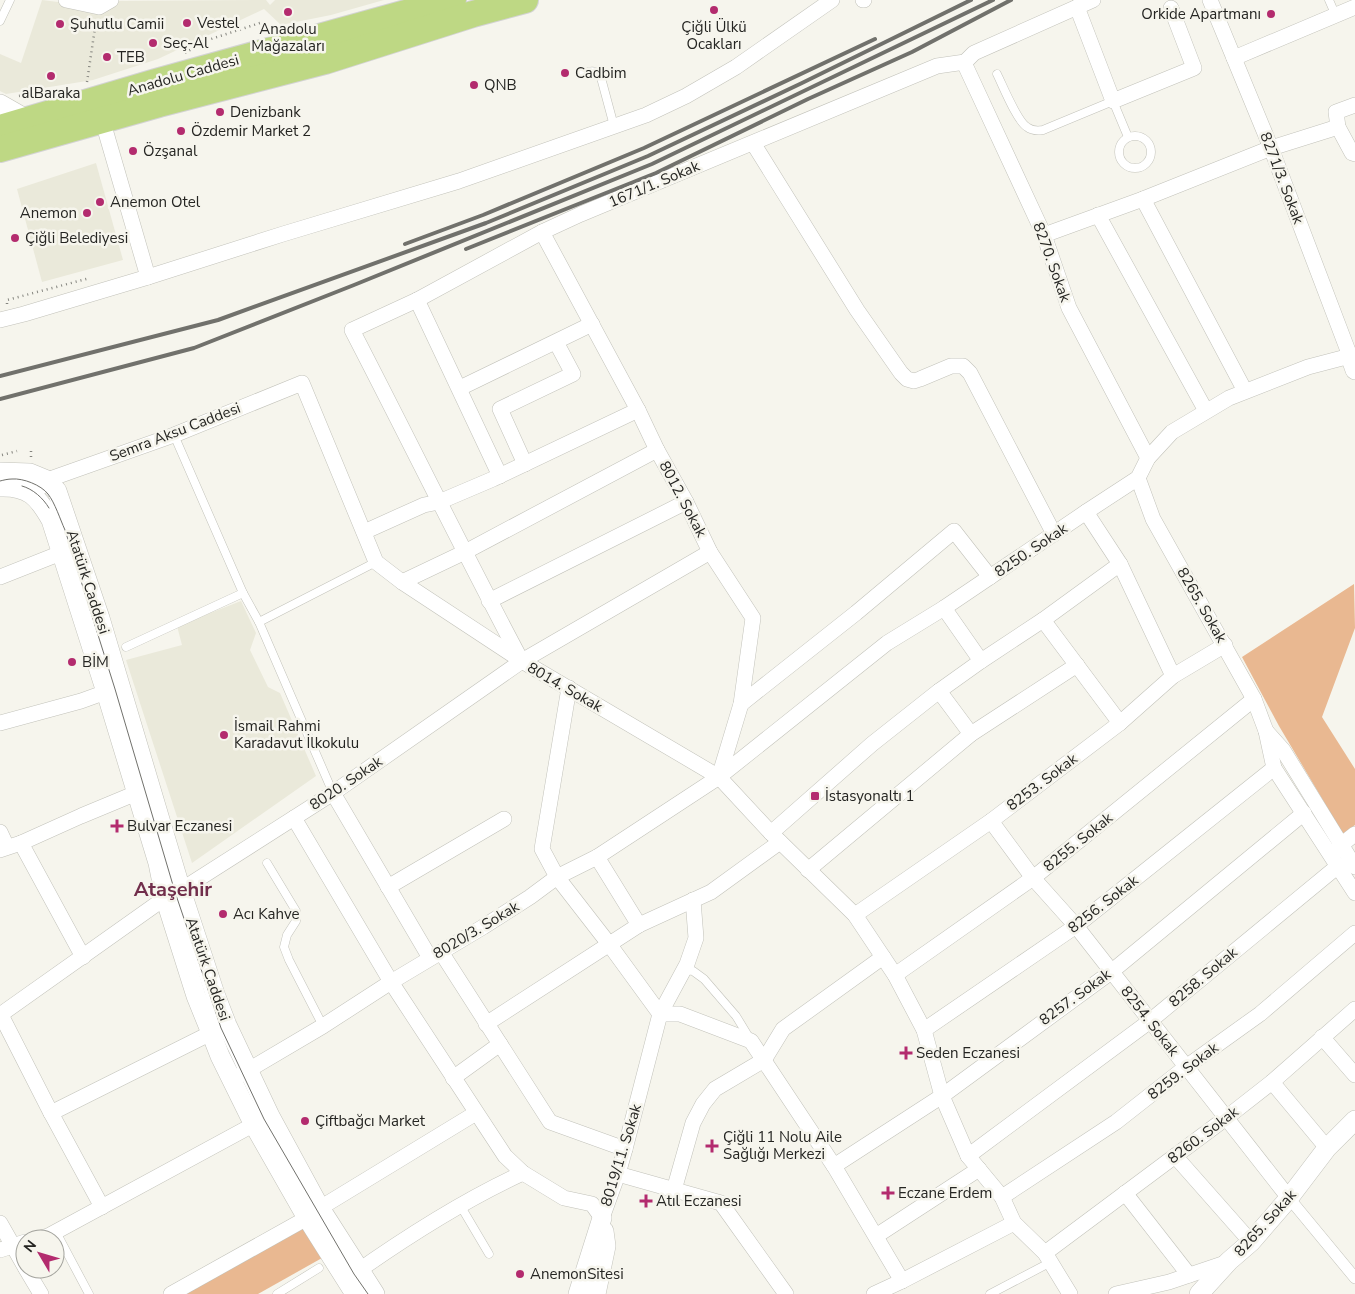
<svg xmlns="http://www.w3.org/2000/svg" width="1355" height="1294" font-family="'Nunito Sans',sans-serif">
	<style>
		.built { fill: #eae9da }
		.green { fill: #e9b891 }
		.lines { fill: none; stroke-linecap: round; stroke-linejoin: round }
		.service-casing { stroke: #c2c2ba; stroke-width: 9 }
		.pedestrian-casing { stroke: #c2c2ba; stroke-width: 12 }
		.minor-casing { stroke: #c2c2ba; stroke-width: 16 }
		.tertiary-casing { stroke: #c2c2ba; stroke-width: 20 }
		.trunk-casing { stroke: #d3d3d3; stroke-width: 28 }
		.path { stroke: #85857f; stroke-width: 2.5; stroke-dasharray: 1 4; stroke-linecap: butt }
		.service { stroke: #fff; stroke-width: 8 }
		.pedestrian { stroke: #fff; stroke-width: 11 }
		.minor { stroke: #fff; stroke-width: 15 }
		.tertiary { stroke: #fff; stroke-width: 19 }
		.trunk { stroke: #bed884; stroke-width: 26 }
		.tram { stroke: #71716c; stroke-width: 1 }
		.rail { stroke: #71716c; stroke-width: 4 }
		.poi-dot { fill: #b32b6e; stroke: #f6f5ed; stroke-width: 2 }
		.labels { text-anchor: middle; stroke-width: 5; stroke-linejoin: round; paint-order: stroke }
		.poi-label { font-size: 15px; fill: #252522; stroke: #f6f5ed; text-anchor: start }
		.street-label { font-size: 15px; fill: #252522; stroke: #f6f5ed }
		.district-label { font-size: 20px; font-weight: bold; fill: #712e4b; stroke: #f6f5ed }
	</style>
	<rect width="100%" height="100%" fill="#f6f5ed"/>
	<g class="built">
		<path d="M 42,0 L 90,6 L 98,15 L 109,1 L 266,0 L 270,5 L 275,0 L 384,0 L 331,15 L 281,25 L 264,9 L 158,59 L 93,80 L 6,94 L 0,91 L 0,54 L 21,63 Z"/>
		<path d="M 96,163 L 123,260 L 42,282 L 17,189 Z"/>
		<path d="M 241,601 L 256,633 L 250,650 L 268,687 L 280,693 L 316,776 L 192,863 L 126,660 L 182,645 L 177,626 Z"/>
	</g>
	<g class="green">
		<path d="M 1354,584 L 1355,628 L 1322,717 L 1355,769 L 1355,825 L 1343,834 L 1279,726 L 1242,657 Z"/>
		<path d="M 304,1226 L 322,1258 L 258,1294 L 187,1294 L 186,1293 Z"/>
	</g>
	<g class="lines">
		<g class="service-casing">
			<g id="service">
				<path d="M 1329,0 L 1336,16"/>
				<path d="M 0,21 L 10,0"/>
				<path d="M 580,74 C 588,72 593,69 600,74 L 614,126"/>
				<path d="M 997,74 C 1003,86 1017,121 1027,127 C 1032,131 1037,131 1043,130 L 1113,101 L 1128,137"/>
				<circle cx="1135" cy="152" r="16"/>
				<path d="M 174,435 L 243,593 L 259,622 L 333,793"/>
				<path d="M 259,622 L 376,562"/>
				<path d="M 126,647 L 243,593"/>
				<path d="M 267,863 L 296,911 L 296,921 L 287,935 L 284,947 L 289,960 L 323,1026"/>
				<path d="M 684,970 L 693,971 L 704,979 L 736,1016 L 750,1039"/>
				<path d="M 460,1205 L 489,1254"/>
				<path d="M 56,1232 L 89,1294"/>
				<path d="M 277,1294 L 319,1268"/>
				<path d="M 990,1294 L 1051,1262"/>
			</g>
		</g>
		<g class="pedestrian-casing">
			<path id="pedestrian" d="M 1289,1198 L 1355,1278"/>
		</g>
		<g class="minor-casing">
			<g id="minor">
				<path d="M 66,0 L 99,7 L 111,0"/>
				<path d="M 863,0 L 864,0"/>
				<path d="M 1077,7 L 1113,101 L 1194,68 L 1171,8"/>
				<path d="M 1234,58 L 1355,7"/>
				<path d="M 965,62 L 966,67 L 1044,235 L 1069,308 L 1148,458"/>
				<path d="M 965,62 L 974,53 L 1093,0"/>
				<path d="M 1355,105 L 1336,112 L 1338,127 L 1352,153 L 1355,154"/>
				<path d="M 102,119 L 148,277"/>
				<path d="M 753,143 L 857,310 L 901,373 L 907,379 L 914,381 L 920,379 L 951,366 L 963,366 L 970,373 L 1054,534"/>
				<path d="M 1143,199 L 1245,391"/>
				<path d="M 1098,215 L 1206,411"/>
				<path d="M 542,232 L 638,410 L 657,450 L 686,502 L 710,552 L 753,618 L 741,704 L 719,777"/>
				<path d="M 1044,235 L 1143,199 L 1271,148 L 1338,127"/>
				<path d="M 417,300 L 500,476"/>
				<path d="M 0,320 L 24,314 L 148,277 L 283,234 L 459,181 L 646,115 L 686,96 L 736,67 L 832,0"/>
				<path d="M 460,388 L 592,324"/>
				<path d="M 525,464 L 500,409 L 573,374 L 556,342"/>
				<path d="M 1138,478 L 1153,519 L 1254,699 L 1266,731 L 1274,768 L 1355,893"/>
				<path d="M 33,495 L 47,480 L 174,435 L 302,383 L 376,562 L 402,582 L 522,661 L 719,777 L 771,833 L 855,915 L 895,975 L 924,1030 L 942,1096 L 968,1156 L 1002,1197 L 1014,1223 L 1045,1253 L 1070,1294"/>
				<path d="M 1086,512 L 1120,564 L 1173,676"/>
				<path d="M 364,532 L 424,505 L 439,502 L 493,479 L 638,410"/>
				<path d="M 0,577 L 71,549"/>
				<path d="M 402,582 L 465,552 L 657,450"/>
				<path d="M 489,601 L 686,502"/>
				<path d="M 944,608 L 981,661"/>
				<path d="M 1043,620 L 1120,723"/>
				<path d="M 521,660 C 463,551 409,440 352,330 L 417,300 L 542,232 L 581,214 L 937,66 L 965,62"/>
				<path d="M 569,688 L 542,849 L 557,877 L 609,944 L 660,1014 L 680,1014 L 751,1041 L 834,1166 L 902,1281"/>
				<path d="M 939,691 L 971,734"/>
				<path d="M 741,704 L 856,613 L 954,531 L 990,577"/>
				<path d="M 0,723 L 81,701 L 117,688"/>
				<path d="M 1266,731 L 1283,750 L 1355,867"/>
				<path d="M 333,793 L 430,958"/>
				<path d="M 294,818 L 391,982 L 505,1156 L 523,1173 L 564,1198 L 592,1204 L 602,1218"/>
				<path d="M 991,821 L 1033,878 L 1076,926 L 1289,1198"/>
				<path d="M 0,832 L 7,847"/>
				<path d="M 771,833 L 872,744 L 939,691 L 981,661 L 1043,620 L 1120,564"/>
				<path d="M 21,843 L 83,957"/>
				<path d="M 0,850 L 21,843 L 81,816 L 146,789"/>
				<path d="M 1335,851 L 1341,845 L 1355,834"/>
				<path d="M 597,857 L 639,925"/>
				<path d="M 808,870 L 971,734 L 1077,665"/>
				<path d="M 388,887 L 504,819"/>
				<path d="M 855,915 L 991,821 L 1120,723 L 1173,676 L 1225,645"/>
				<path d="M 441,952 L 550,1122 L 625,1149"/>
				<path d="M 895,975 L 1033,878 L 1254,699"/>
				<path d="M 0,1015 L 165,898 L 181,890 L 333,793 L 522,661 L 710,552"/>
				<path d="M 1,1015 L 51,1113 L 221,1028"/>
				<path d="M 486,1024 L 639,925 L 711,892 L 780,842"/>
				<path d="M 924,1030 L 1076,926 L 1274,768"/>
				<path d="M 1322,1037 L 1355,1075"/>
				<path d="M 240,1075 L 323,1026 L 391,982 L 483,927 L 530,897 L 557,877 L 597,857 L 719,777 L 887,643 L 944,608 L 1086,512 L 1138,478 L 1148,458 L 1172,432 L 1229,398 L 1308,367 L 1350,356 L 1271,148 L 1210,0"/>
				<path d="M 453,1078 L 500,1044"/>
				<path d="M 1272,1082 L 1327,1148"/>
				<path d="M 51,1113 L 102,1207"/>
				<path d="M 968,1156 L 1150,1021 L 1338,866"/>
				<path d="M 1175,1156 L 1251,1242"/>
				<path d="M 834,1166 L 942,1096 L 1111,972 L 1304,813"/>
				<path d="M 618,1174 L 721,1203 L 786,1294"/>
				<path d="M 674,1190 L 693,1123 L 703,1104 L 715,1089 L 764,1060 L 783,1029 L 883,957"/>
				<path d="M 1125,1193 L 1189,1275"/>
				<path d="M 1002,1197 L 1116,1122 L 1186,1067 L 1260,1014 L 1355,933"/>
				<path d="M 602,1218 L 618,1174 L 625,1149 L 660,1014 L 687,964 L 696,938 L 693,900"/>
				<path d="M 0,1223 L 25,1267"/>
				<path d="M 876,1236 L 979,1169"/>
				<path d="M 37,1239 L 48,1236 L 262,1120"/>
				<path d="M 0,1250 L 25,1242"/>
				<path d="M 1045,1253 L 1226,1118 L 1272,1082 L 1355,1009"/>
				<path d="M 26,1269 L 41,1294"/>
				<path d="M 351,1276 C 406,1237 462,1201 523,1173"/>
				<path d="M 171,1294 L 307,1218 L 320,1208 L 476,1113"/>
				<path d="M 874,1294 L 902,1281 L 1014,1223"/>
				<path d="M 1116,1294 L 1169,1282 L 1228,1262"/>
			</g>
		</g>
		<g class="tertiary-casing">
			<g id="tertiary">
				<path d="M 0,104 L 28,120"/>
				<path d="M 1350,356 L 1355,370"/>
				<path d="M 0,472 L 30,473 L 47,480 L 57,491 L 100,618 L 181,890 L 215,994 L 227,1025 L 270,1116 L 320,1208 L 375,1294"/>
				<path d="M 0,487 C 29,486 38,497 51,520 L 106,692 L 158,863 L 165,898 L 196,996 L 211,1033 L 220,1056 L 254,1125 L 307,1218 L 355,1294"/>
				<path d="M 578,1294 L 602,1218"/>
				<path d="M 596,1294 L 606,1246 L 604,1231"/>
				<path d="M 1199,1294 L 1229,1261 L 1251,1242 L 1289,1198 L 1327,1148 L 1355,1120"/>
			</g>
		</g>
		<g class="trunk-casing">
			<g id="trunk">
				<path d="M 0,128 L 156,82 L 453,0"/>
				<path d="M 0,149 L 159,104 L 325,61 L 473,14 L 525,0"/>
			</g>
		</g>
		<g class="path">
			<path d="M 185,53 L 205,41 L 263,22 L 270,29"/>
			<path d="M 87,82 L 96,21"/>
			<path d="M 19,96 L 55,90"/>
			<path d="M 7,304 L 7,300 L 90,278"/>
			<path d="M 2,455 L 17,451"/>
			<path d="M 31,457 L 31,448"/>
		</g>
		<use href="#service" class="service"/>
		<use href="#pedestrian" class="pedestrian"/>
		<use href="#minor" class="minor"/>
		<use href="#tertiary" class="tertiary"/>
		<use href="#trunk" class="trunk"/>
		<g class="tram">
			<path d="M 0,481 C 4,480 8,479 12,479 C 23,478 41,485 48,494 C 55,503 60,519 65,530 L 115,689 L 175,892 L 221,1028 L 264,1119 L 354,1274 L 368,1294"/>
			<path d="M 22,486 C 33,489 43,498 49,508"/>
		</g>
		<g class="rail">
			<path d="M 405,244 L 483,215 L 644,148 L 875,39"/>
			<path d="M 466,249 L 656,173 L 808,99 L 912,52 L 1011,0"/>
			<path d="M 0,376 L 218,320 L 486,223 L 648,156 L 802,83 L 971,0"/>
			<path d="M 0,399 L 194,348 L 354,285 L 652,164 L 993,0"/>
		</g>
	</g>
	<g class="poi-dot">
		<circle cx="714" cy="10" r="5"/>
		<circle cx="288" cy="12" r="5"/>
		<circle cx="1271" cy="14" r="5"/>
		<circle cx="187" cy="23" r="5"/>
		<circle cx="60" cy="24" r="5"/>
		<circle cx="153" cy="43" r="5"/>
		<circle cx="107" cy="57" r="5"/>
		<circle cx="565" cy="73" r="5"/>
		<circle cx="51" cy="76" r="5"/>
		<circle cx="474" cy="85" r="5"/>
		<circle cx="220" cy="112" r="5"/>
		<circle cx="181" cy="131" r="5"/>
		<circle cx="133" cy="151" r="5"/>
		<circle cx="100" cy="202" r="5"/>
		<circle cx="87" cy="213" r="5"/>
		<circle cx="15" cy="238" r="5"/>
		<circle cx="72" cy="662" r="5"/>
		<circle cx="224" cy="735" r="5"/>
		<rect x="810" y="791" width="10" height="10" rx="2.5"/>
		<path d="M114.5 818.5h5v5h5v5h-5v5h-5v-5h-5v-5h5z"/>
		<circle cx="223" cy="914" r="5"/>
		<path d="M903.5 1045.5h5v5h5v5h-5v5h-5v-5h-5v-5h5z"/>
		<circle cx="305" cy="1121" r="5"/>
		<path d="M709.5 1138.5h5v5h5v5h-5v5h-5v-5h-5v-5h5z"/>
		<path d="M885.5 1185.5h5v5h5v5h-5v5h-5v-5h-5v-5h5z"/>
		<path d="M643.5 1193.5h5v5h5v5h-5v5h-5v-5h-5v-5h5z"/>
		<circle cx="520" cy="1274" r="5"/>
	</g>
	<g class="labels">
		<g class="poi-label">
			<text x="1261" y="19" text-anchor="end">Orkide Apartmanı</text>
			<text x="197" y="28">Vestel</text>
			<text x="70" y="29">Şuhutlu Camii</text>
			<text x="714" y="32" text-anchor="middle">Çiğli Ülkü<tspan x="714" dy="17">Ocakları</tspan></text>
			<text x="288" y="34" text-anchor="middle">Anadolu<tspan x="288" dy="17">Mağazaları</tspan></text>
			<text x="163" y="48">Seç-Al</text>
			<text x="117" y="62">TEB</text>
			<text x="575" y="78">Cadbim</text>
			<text x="484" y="90">QNB</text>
			<text x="51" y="98" text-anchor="middle">alBaraka</text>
			<text x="230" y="117">Denizbank</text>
			<text x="191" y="136">Özdemir Market 2</text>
			<text x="143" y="156">Özşanal</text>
			<text x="110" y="207">Anemon Otel</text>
			<text x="77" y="218" text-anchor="end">Anemon</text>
			<text x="25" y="243">Çiğli Belediyesi</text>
			<text x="82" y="667">BİM</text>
			<text x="234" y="731">İsmail Rahmi<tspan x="234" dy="17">Karadavut İlkokulu</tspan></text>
			<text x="825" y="801">İstasyonaltı 1</text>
			<text x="127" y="831">Bulvar Eczanesi</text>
			<text x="233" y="919">Acı Kahve</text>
			<text x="916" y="1058">Seden Eczanesi</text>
			<text x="315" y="1126">Çiftbağcı Market</text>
			<text x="723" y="1142">Çiğli 11 Nolu Aile<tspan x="723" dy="17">Sağlığı Merkezi</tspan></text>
			<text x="898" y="1198">Eczane Erdem</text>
			<text x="656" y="1206">Atıl Eczanesi</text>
			<text x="530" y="1279">AnemonSitesi</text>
		</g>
		<g class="street-label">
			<text transform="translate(183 75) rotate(-16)" y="5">Anadolu Caddesi</text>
			<text transform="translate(1282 178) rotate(69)" y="5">8271/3. Sokak</text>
			<text transform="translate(654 184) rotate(-23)" y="5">1671/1. Sokak</text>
			<text transform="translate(1052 262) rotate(70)" y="5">8270. Sokak</text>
			<text transform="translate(175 432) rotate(-21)" y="5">Semra Aksu Caddesi</text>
			<text transform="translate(683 499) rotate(62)" y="5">8012. Sokak</text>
			<text transform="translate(1031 550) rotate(-34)" y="5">8250. Sokak</text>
			<text transform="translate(88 582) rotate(72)" y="5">Atatürk Caddesi</text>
			<text transform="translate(1202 605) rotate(60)" y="5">8265. Sokak</text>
			<text transform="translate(565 687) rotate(30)" y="5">8014. Sokak</text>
			<text transform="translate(1042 782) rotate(-37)" y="5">8253. Sokak</text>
			<text transform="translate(346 783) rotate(-34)" y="5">8020. Sokak</text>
			<text transform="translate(1078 842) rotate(-39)" y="5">8255. Sokak</text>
			<text transform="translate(1103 904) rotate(-38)" y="5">8256. Sokak</text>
			<text transform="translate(476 930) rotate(-31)" y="5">8020/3. Sokak</text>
			<text transform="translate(208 969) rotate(71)" y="5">Atatürk Caddesi</text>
			<text transform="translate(1203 977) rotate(-40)" y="5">8258. Sokak</text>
			<text transform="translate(1075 997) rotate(-36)" y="5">8257. Sokak</text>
			<text transform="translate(1150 1021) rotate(52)" y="5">8254. Sokak</text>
			<text transform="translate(1183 1071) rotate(-37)" y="5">8259. Sokak</text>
			<text transform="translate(1203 1135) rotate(-37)" y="5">8260. Sokak</text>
			<text transform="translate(621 1155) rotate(-73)" y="5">8019/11. Sokak</text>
			<text transform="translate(1265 1223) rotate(-48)" y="5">8265. Sokak</text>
		</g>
		<g class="district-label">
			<text x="173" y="896">Ataşehir</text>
		</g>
	</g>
	<g transform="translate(40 1254) rotate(308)"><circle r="24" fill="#f6f5ed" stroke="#a2a29c"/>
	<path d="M0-4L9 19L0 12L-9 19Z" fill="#b32b6e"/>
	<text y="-8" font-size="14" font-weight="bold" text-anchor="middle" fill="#252522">N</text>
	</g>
</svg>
